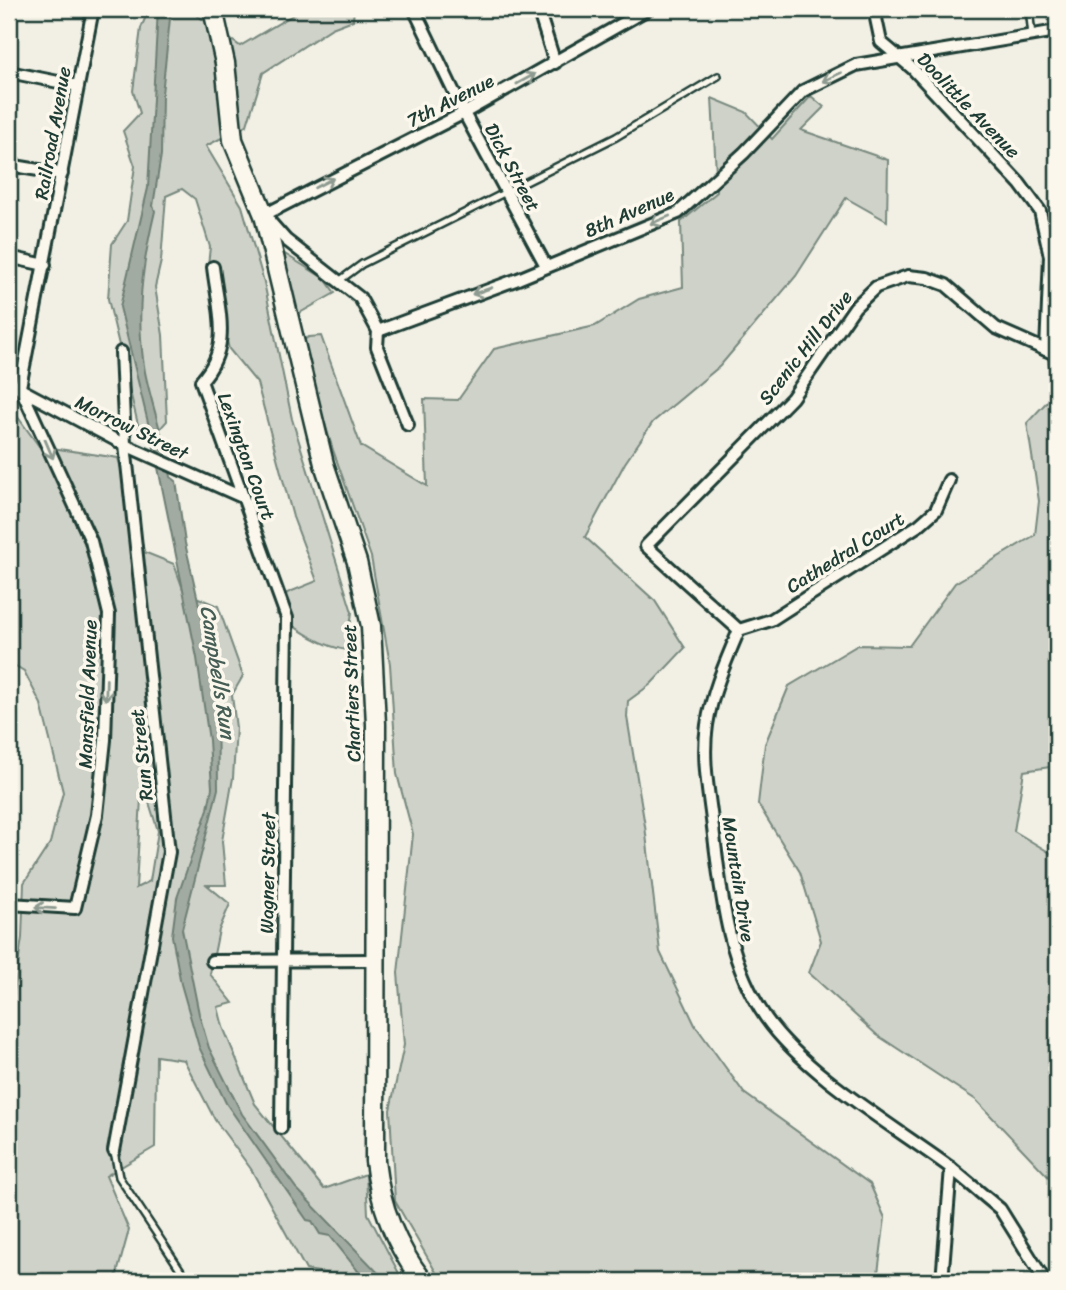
<svg xmlns="http://www.w3.org/2000/svg" width="1066" height="1290" font-family="Sriracha,sans-serif">
	<style>
		.green { fill: #cfd2c8; stroke: #77887e; stroke-width: 2; fill-rule: evenodd }
		.water { fill: #a2aba1; stroke: #6e7f75; stroke-width: 2 }
		.lines { fill: none; stroke-linecap: round; stroke-linejoin: round }
		.lane-casing { stroke: #1f3d34; stroke-width: 10 }
		.street-casing { stroke: #1f3d34; stroke-width: 16 }
		.primary-casing { stroke: #1f3d34; stroke-width: 23 }
		.lane { stroke: #fbf7ec; stroke-width: 5 }
		.street { stroke: #fbf7ec; stroke-width: 10 }
		.primary { stroke: #fbf7ec; stroke-width: 18 }
		.oneway { stroke: #8d9a90 }
		.labels { text-anchor: middle; stroke-width: 7; stroke-linejoin: round; paint-order: stroke }
		.street-label { font-size: 19px; fill: #1f3d34; stroke: #fbf7ec }
		.water-label { font-size: 21px; font-style: italic; fill: #465e55; stroke: #fbf7ec }
	</style>
	<rect width="100%" height="100%" fill="#f2f0e5"/>
	<filter id="ink" filterUnits="userSpaceOnUse"><feTurbulence type="fractalNoise" baseFrequency=".0143" numOctaves="2"/><feDisplacementMap in="SourceGraphic" scale="14" xChannelSelector="R" yChannelSelector="G"/><feConvolveMatrix kernelMatrix="1 2 1 2 8 2 1 2 1" color-interpolation-filters="sRGB"/></filter>
	<g filter="url(#ink)">
		<g class="green">
			<path d="M 149,9 L 188,9 L 240,46 L 303,9 L 354,9 L 353,20 L 332,28 L 263,73 L 247,125 L 206,146 L 242,206 L 264,282 L 292,419 L 352,612 L 347,650 C 322,647 296,628 276,614 L 287,593 L 317,581 L 293,517 L 257,383 L 229,349 L 208,265 L 210,247 L 195,199 L 182,189 L 166,196 L 161,261 L 155,287 L 163,335 L 167,421 L 150,440 L 140,433 L 108,299 L 112,244 L 127,221 L 135,166 L 123,131 L 140,113 L 133,91 L 141,28 Z"/>
			<path d="M 811,96 L 824,107 L 801,130 L 888,160 L 887,221 L 846,198 L 796,276 L 720,366 L 653,422 L 625,463 L 585,537 L 655,601 L 685,648 L 651,684 L 628,701 L 627,717 L 645,826 L 660,952 L 695,1025 L 744,1093 L 870,1184 L 885,1218 L 877,1281 L 441,1281 L 395,1201 L 390,1110 L 404,1045 L 398,973 L 413,834 L 397,774 L 390,664 L 371,557 L 333,450 L 300,342 L 309,337 L 321,336 L 361,446 L 427,486 L 424,399 L 458,400 L 494,349 L 595,326 L 639,299 L 683,287 L 681,222 L 717,192 L 712,98 L 746,112 L 772,139 Z"/>
			<path d="M 280,251 L 325,279 L 335,293 L 296,315 Z"/>
			<path d="M 1057,391 L 1057,766 L 1024,771 L 1014,831 L 1057,857 L 1057,1186 L 976,1100 L 877,1035 L 809,973 L 821,941 L 800,872 L 758,804 L 765,744 L 789,686 L 858,645 L 909,646 L 955,583 L 1035,535 L 1039,501 L 1027,423 Z"/>
			<path d="M 9,405 L 39,446 L 118,458 L 144,552 L 174,564 L 184,592 L 218,606 L 243,676 L 232,695 L 236,728 L 233,778 L 222,841 L 226,885 L 207,885 L 230,904 L 219,930 L 210,974 L 233,1003 L 218,1007 L 223,1027 L 255,1104 L 324,1189 L 366,1174 L 368,1214 L 403,1281 L 341,1281 L 338,1275 L 306,1270 L 251,1169 L 215,1120 L 184,1060 L 156,1056 L 155,1147 L 106,1176 L 129,1230 L 115,1281 L 9,1281 L 9,1025 L 22,938 L 24,883 L 50,843 L 63,792 L 41,704 L 24,671 L 9,662 ZM 142,780 L 158,831 L 150,881 L 136,888 Z"/>
		</g>
		<path class="water" d="M 158,9 L 171,9 L 162,94 L 161,155 L 153,206 L 155,211 C 142,265 135,316 145,372 C 152,407 165,441 171,477 L 176,481 L 185,543 L 217,684 L 218,789 L 182,929 L 199,1014 L 209,1048 L 242,1114 L 296,1188 L 386,1281 L 366,1281 L 330,1236 L 320,1234 L 312,1221 L 307,1220 L 226,1103 L 199,1047 L 181,984 L 172,936 L 177,898 L 208,809 L 212,788 L 209,740 L 197,658 L 153,443 L 120,307 L 148,188 Z"/>
		<g class="lines">
			<g class="lane-casing">
				<g id="lane">
					<path d="M 1029,9 L 1032,35"/>
					<path d="M 339,281 L 362,264 L 616,137 L 718,76"/>
					<path d="M 1052,353 L 1057,414"/>
					<path d="M 114,1151 L 119,1177 L 188,1281"/>
				</g>
			</g>
			<g class="street-casing">
				<g id="street">
					<path d="M 414,9 L 464,113 L 546,266"/>
					<path d="M 538,9 L 555,63"/>
					<path d="M 874,9 L 881,42 L 913,69 L 1020,184 L 1040,211 L 1050,256 L 1046,350"/>
					<path d="M 9,72 L 78,86"/>
					<path d="M 9,165 L 62,174"/>
					<path d="M 9,257 L 45,265"/>
					<path d="M 213,267 C 218,310 233,346 201,381 L 287,618 L 281,1128"/>
					<path d="M 378,331 L 518,279 L 678,213 L 744,153 L 803,91 L 856,65 L 1057,31"/>
					<path d="M 9,383 L 125,445 L 242,497"/>
					<path d="M 408,425 L 377,347 L 378,331 L 360,298 L 286,240 L 264,215 L 464,113 L 648,9"/>
					<path d="M 739,630 L 646,546 L 792,398 L 855,307 L 876,287 L 908,276 L 927,278 L 946,285 L 996,328 L 1057,355"/>
					<path d="M 739,630 C 726,661 712,692 707,725 C 702,757 708,789 712,820 C 721,889 725,959 766,1018 C 806,1075 894,1126 951,1168"/>
					<path d="M 739,630 L 771,620 L 919,525 L 936,510 L 949,480"/>
					<path d="M 9,904 L 75,908 L 97,815 L 105,740 L 109,614 L 91,541 L 20,387 L 93,9"/>
					<path d="M 212,961 L 375,960"/>
					<path d="M 114,1151 L 169,852 L 125,445 L 121,352"/>
					<path d="M 942,1281 L 951,1168 L 1000,1209 L 1045,1281"/>
				</g>
			</g>
			<g class="primary-casing">
				<path id="primary" d="M 213,9 L 225,63 L 233,140 L 264,215 L 324,464 L 357,562 L 371,626 L 376,724 L 375,1161 C 380,1206 395,1245 423,1281"/>
			</g>
			<use href="#lane" class="lane"/>
			<use href="#street" class="street"/>
			<use href="#primary" class="primary"/>
		</g>
		<defs><path id="oneway-shaft" d="M-6 0H5M1.5-3L5.5 0L1.5 3" fill="none" stroke-width="1.6" stroke-linecap="round" stroke-linejoin="round" transform="scale(1.75)"/></defs>
		<g class="oneway">
			<use href="#oneway-shaft" transform="translate(832 77) rotate(155)"/>
			<use href="#oneway-shaft" transform="translate(526 79) rotate(-29)"/>
			<use href="#oneway-shaft" transform="translate(324 183) rotate(-27)"/>
			<use href="#oneway-shaft" transform="translate(660 220) rotate(158)"/>
			<use href="#oneway-shaft" transform="translate(482 291) rotate(161)"/>
			<use href="#oneway-shaft" transform="translate(49 449) rotate(67)"/>
			<use href="#oneway-shaft" transform="translate(106 690) rotate(92)"/>
			<use href="#oneway-shaft" transform="translate(45 908) rotate(-177)"/>
		</g>
	</g>
	<g class="labels">
		<g class="street-label">
			<text transform="translate(450 100) rotate(-27)" y="7">7th Avenue</text>
			<text transform="translate(969 105) rotate(46)" y="7">Doolittle Avenue</text>
			<text transform="translate(52 133) rotate(-80)" y="7">Railroad Avenue</text>
			<text transform="translate(513 167) rotate(62)" y="7">Dick Street</text>
			<text transform="translate(629 212) rotate(-24)" y="7">8th Avenue</text>
			<text transform="translate(805 347) rotate(-52)" y="7">Scenic Hill Drive</text>
			<text transform="translate(132 427) rotate(26)" y="7">Morrow Street</text>
			<text transform="translate(247 456) rotate(70)" y="7">Lexington Court</text>
			<text transform="translate(845 552) rotate(-32)" y="7">Cathedral Court</text>
			<text transform="translate(351 693) rotate(-92)" y="7">Chartiers Street</text>
			<text transform="translate(87 694) rotate(-88)" y="7">Mansfield Avenue</text>
			<text transform="translate(141 755) rotate(-96)" y="7">Run Street</text>
			<text transform="translate(267 873) rotate(-89)" y="7">Wagner Street</text>
			<text transform="translate(739 879) rotate(81)" y="7">Mountain Drive</text>
		</g>
		<g class="water-label">
			<text transform="translate(218 672) rotate(81)" y="7">Campbells Run</text>
		</g>
	</g>
	<rect width="1066" height="1290" fill="none" stroke="#fbf7ec" stroke-width="35"/>
	<rect x="18" y="18" width="1031" height="1255" fill="none" stroke="#1f3d34" stroke-width="2.5" filter="url(#ink)"/>
</svg>
